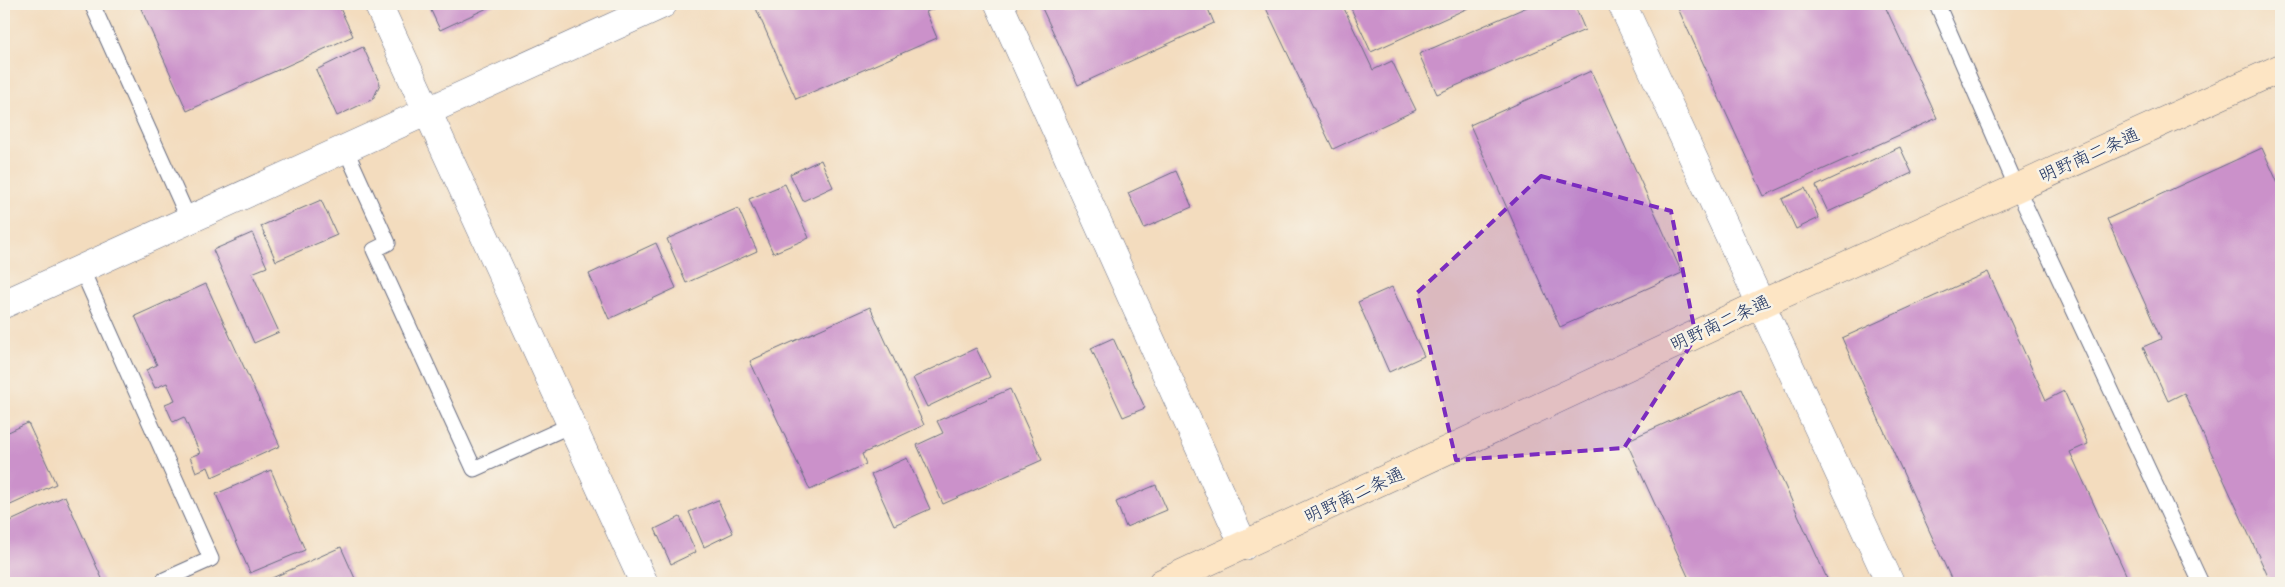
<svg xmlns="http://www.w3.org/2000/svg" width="2285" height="587" font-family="'Gochi Hand','Klee One',sans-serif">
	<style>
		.building { fill: #cb91ca }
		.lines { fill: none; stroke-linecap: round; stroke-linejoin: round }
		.lane-casing { stroke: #676c80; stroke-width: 17 }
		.street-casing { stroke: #676c80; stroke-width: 29 }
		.secondary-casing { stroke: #676c80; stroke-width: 29 }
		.lane { stroke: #fff; stroke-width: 15 }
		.street { stroke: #fff; stroke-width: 28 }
		.secondary { stroke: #fde5c4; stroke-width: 28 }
		.marked { fill: #7b2cbf; fill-opacity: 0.2; stroke: #7b2cbf; stroke-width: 4; stroke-dasharray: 10 6; stroke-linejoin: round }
		.labels { text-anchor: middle; stroke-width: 5; stroke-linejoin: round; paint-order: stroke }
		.street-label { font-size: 18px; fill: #1b2f5e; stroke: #f7f3e8 }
	</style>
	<rect width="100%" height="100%" fill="#f7f3e8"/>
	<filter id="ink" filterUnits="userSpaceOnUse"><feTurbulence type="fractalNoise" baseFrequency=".02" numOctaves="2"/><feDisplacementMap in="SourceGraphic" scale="10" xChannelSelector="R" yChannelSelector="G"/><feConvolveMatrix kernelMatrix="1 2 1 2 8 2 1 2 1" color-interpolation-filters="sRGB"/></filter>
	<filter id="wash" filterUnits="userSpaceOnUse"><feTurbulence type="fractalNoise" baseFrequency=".0096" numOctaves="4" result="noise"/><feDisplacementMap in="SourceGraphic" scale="20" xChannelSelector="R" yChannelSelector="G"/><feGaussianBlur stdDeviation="1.12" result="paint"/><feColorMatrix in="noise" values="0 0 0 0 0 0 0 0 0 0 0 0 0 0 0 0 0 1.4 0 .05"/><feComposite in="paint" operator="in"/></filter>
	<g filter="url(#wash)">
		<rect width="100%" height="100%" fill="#f3dcbe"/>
		<g id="blocks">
			<g class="building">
				<path d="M 139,4 L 338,4 L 353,36 L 187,111 Z"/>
				<path d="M 428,4 L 496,4 L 440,30 Z"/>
				<path d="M 754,4 L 945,4 L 926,12 L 937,38 L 796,99 Z"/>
				<path d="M 1040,4 L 1206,4 L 1214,23 L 1078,85 Z"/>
				<path d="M 1264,4 L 1342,4 L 1373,70 L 1392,61 L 1416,110 L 1333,149 Z"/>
				<path d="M 1349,4 L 1477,4 L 1371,52 Z"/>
				<path d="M 1534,4 L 1574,4 L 1585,30 L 1437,94 L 1419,54 Z"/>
				<path d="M 1676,4 L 1884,4 L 1937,118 L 1764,196 Z"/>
				<path d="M 363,47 L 380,84 L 373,99 L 337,116 L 316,70 Z"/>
				<path d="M 1591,71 L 1682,273 L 1560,327 L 1470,125 Z"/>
				<path d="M 1900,147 L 1912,173 L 1828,212 L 1816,186 Z"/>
				<path d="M 2262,148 L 2281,190 L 2281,583 L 2271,583 L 2184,393 L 2168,401 L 2143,347 L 2161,339 L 2107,219 Z"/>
				<path d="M 821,160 L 833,187 L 803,201 L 790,174 Z"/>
				<path d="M 1176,171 L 1192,207 L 1144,228 L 1128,193 Z"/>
				<path d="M 785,184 L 809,238 L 773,253 L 749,199 Z"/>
				<path d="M 1805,188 L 1819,218 L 1796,229 L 1782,199 Z"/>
				<path d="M 321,200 L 337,235 L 276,261 L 261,226 Z"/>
				<path d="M 738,208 L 757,251 L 686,283 L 667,239 Z"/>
				<path d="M 252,233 L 267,267 L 252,273 L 279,332 L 254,343 L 213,250 Z"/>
				<path d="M 656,243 L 676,288 L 609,319 L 589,274 Z"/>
				<path d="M 1988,272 L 2046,400 L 2064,391 L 2088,444 L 2070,452 L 2130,583 L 1953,583 L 1842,338 Z"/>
				<path d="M 206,284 L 280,446 L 212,477 L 208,467 L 196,472 L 190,457 L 200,453 L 184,417 L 173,422 L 165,404 L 175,400 L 167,383 L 155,388 L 146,370 L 157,365 L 135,316 Z"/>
				<path d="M 1392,287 L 1424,356 L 1389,372 L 1358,302 Z"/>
				<path d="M 870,307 L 924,425 L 862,454 L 866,464 L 810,490 L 750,361 Z"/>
				<path d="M 1113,338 L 1145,408 L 1123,417 L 1091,348 Z"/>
				<path d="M 976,348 L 990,377 L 927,407 L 913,378 Z"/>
				<path d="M 1010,389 L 1042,460 L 943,504 L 917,445 L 943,433 L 937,421 Z"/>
				<path d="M 1741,389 L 1829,583 L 1691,583 L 1626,441 Z"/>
				<path d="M 28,423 L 56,484 L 4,508 L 4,434 Z"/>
				<path d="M 907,458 L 930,509 L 894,525 L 871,474 Z"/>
				<path d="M 271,470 L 305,550 L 250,573 L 216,494 Z"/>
				<path d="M 1156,485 L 1167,510 L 1126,527 L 1116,502 Z"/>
				<path d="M 65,496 L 104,583 L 4,583 L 4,524 Z"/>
				<path d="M 718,500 L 733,533 L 704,547 L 689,512 Z"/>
				<path d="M 680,517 L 696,552 L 671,564 L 655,529 Z"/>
				<path d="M 341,547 L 357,583 L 261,583 Z"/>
			</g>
		</g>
	</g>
	<g filter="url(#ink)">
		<use href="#blocks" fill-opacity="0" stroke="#676c80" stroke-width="1"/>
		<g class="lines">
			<g class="lane-casing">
				<g id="lane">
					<path d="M 92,4 L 189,220"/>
					<path d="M 1937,4 L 2017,188 L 2201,583"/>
					<path d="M 345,148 L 388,243 L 374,250 L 474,469 L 571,425"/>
					<path d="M 81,268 L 211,559 L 164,580 L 165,583"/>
				</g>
			</g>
			<g class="street-casing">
				<g id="street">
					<path d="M 378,4 L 644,583"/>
					<path d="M 999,4 L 1244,546"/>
					<path d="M 1622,4 L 1890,583"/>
					<path d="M 4,304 L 663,4"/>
				</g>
			</g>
			<g class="secondary-casing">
				<path id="secondary" d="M 1162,583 L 1761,304 L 2281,68"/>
			</g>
			<use href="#lane" class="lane"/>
			<use href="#street" class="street"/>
			<use href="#secondary" class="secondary"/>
		</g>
	</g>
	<path class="marked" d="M 1541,176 L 1671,211 L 1696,337 L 1624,448 L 1456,460 L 1417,293 Z"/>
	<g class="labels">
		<g class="street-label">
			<text transform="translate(2089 155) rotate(-24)" y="6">明野南二条通</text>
			<text transform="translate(1720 323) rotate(-25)" y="6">明野南二条通</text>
			<text transform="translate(1354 495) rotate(-25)" y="6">明野南二条通</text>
		</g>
	</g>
	<rect width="2285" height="587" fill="none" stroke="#f7f3e8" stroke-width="20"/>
</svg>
